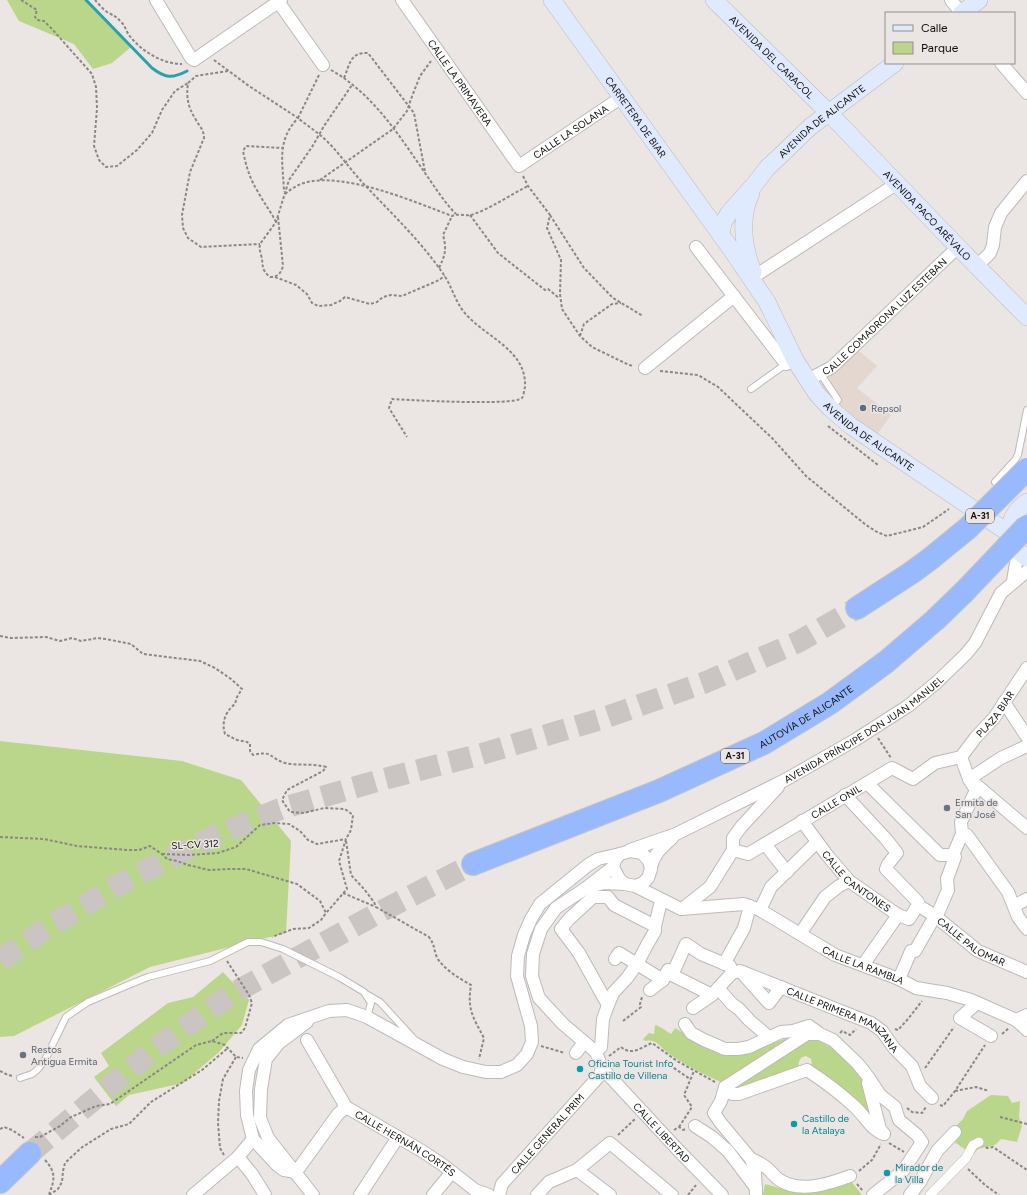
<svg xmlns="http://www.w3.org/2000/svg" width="1027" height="1195" font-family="Figtree,sans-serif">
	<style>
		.built { fill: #e3d7d0 }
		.green { fill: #bad68b }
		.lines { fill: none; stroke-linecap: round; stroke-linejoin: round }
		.stream { stroke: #2da1aa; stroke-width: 3 }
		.motorway-tunnel { stroke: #cac5c3; stroke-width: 22; stroke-dasharray: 22 11; stroke-linecap: butt }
		.service-casing { stroke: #bebab7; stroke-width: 8 }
		.pedestrian-casing { stroke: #bebab7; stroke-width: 10 }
		.minor-casing { stroke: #bebab7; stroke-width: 14 }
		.secondary-casing { stroke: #bebab7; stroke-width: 18 }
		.motorway-casing { stroke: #c5c5c5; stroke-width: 24 }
		.path { stroke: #8a8785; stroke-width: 2; stroke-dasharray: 3 2; stroke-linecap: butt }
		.service { stroke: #fff; stroke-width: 6 }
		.pedestrian { stroke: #fff; stroke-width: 9 }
		.minor { stroke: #fff; stroke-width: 12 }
		.secondary { stroke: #e0eafe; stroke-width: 17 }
		.motorway { stroke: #98b9fd; stroke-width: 22 }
		.motorway-bridge-casing { stroke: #c5c5c5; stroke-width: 24; stroke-linecap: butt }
		.motorway-bridge { stroke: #98b9fd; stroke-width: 22 }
		.service-dot { fill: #5c6f8a; stroke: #ebe6e3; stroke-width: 1.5 }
		.worship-dot { fill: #6b7280; stroke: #ebe6e3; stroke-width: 1.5 }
		.culture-dot { fill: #0f9aa8; stroke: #ebe6e3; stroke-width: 1.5 }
		.labels { text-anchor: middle; stroke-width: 3; stroke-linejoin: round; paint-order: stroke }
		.shield { fill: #ebe6e3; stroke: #504e4c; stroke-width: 1 }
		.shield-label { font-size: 9px; font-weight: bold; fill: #0e0d0c }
		.street-label { font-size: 10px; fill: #0e0d0c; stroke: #ebe6e3 }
		.service-label { font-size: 10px; fill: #4e5e75; stroke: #ebe6e3; text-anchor: start }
		.worship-label { font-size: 10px; fill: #5b616d; stroke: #ebe6e3; text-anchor: start }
		.culture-label { font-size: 10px; fill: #0d838f; stroke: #ebe6e3; text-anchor: start }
	</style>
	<rect width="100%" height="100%" fill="#ebe6e3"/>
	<path class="built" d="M 857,349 L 877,366 L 857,388 L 891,415 L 876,436 L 818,388 Z"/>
	<g class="green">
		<path d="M 7,0 L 86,0 L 131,47 L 112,63 L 93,69 L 74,44 L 19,21 Z"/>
		<path d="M 0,741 L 182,761 L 241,780 L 291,841 L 286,933 L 150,967 L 14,1036 L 0,1037 Z"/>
		<path d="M 223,972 L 249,1000 L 242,1025 L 219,1052 L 183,1083 L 129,1095 L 116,1106 L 94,1077 L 109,1066 L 101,1053 L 168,1003 L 193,997 Z"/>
		<path d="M 655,1025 C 660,1026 666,1031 671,1034 L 675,1028 L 715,1051 L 740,1055 L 787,1038 L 789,1043 L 725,1084 C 705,1075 686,1066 668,1053 C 660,1047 656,1038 645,1041 L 643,1039 L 649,1033 L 654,1034 Z"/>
		<path d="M 811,1039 C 826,1040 858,1065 863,1080 C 867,1094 869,1109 871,1123 L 810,1068 L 812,1064 L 811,1059 L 806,1056 C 800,1057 798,1061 799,1067 L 732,1090 L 801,1043 Z"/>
		<path d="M 991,1095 L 1008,1096 L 1012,1103 L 1020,1101 L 1019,1117 L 1022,1126 L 1017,1142 L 1001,1139 L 995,1145 L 978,1149 L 973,1155 L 946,1136 L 963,1119 L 967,1111 Z"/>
		<path d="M 850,1180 L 862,1195 L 763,1195 L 765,1184 L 783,1189 Z"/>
	</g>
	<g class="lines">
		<path class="stream" d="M 86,0 L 152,68 C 165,78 172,79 187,71"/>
		<g class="motorway-tunnel">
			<path d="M 0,960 L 53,924 L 127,880 L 214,836 L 280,809 L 384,779 L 478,755 L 598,720 L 706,682 L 798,642 L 857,608"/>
			<path d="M 30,1153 L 153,1050 L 230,995 L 378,913 L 473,864"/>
		</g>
		<g class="service-casing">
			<g id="service">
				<path d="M 820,373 L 838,400 L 832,408"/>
				<path d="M 751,389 L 786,364"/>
				<path d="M 995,482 L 1015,460 L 1018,455 L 1027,410"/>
				<path d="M 366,994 L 380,1002 L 413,1038"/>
				<path d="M 20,1078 L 32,1074 L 38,1069 L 45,1060 L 66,1017 L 76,1010 L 88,1002 L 133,983 L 148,977 L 210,961 L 248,942 L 261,942 L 283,949 L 339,977 L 364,992 L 371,1003 L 367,1017"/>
			</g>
		</g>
		<g class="pedestrian-casing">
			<path id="pedestrian" d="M 930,1195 L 966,1158 L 973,1145 L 979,1142"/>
		</g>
		<g class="minor-casing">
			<g id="minor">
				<path d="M 156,0 L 191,58 L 194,60 L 281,0"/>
				<path d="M 277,0 L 323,65"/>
				<path id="s1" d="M 402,0 L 519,166 L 622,97"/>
				<path d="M 951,0 L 961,13"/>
				<path d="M 1001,63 L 1027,93"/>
				<path d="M 696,247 L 786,364 L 795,360"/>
				<path d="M 977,266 L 990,253 L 993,245 L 995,227 L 1001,213 L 1027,181"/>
				<path d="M 755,276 L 890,188 L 895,182"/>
				<path d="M 645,368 L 734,296"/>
				<path id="s2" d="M 808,380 L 832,367 L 958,247"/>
				<path d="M 1013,581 L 1018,551"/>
				<path d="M 1004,702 L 1027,737"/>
				<path id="s3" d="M 961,757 L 976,737 L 994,718 L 1027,668"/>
				<path d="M 969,779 L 1001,758 L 1027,746"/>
				<path d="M 973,782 L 1027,828"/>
				<path d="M 867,783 L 940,855 L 953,855"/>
				<path d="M 845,795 L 886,839 L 897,853 L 888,864 L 886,869 L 918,902 L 918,905"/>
				<path id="s4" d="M 802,821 L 827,855 L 849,881 L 898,915 L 909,919 L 918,905"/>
				<path d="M 962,834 L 967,835 L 1008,892 L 1018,917 L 1027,929"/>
				<path d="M 765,844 L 787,872"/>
				<path id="s5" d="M 630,850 L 676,834 L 785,780 L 855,740 L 908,706 L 936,683 L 966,654 L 975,643 L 1001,593 L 1027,571"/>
				<path id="s6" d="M 733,850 L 748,854 L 892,768 L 913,779 L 935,763 L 961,757 L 969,779 L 976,790 L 961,822 L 962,834 L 953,855 L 955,857 L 947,879 L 948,890 L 938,913 L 935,916 L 915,951 L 911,951 L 899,979"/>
				<path d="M 651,867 C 654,854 662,847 672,838"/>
				<path id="s7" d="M 635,886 L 681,909 L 744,904 L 760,910 L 835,955 L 899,979 L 916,988 L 947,993 L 971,1000 L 1016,1020 L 1027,1015"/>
				<path d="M 589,887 L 604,883 L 625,884"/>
				<path id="s8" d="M 918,905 L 935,916 L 978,951 L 1027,972"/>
				<path d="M 1014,906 L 1027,899"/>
				<path d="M 682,909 L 710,887 L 733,850 L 733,838 L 741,827 L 778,787"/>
				<path d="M 760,910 L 771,887 L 817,842"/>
				<path d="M 800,934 L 825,897 L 839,886 L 849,881"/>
				<path d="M 615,959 L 619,953 L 663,980 L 668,970 L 672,975 L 686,944 L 701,954 L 730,966 L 732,973"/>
				<path d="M 724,964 L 744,928 L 750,906"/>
				<path d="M 863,965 L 898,915"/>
				<path d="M 743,974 L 769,1003 L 781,987"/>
				<path d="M 672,975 L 712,995"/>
				<path d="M 718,988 L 732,1004 L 739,1009 L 750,1021 L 763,1032 L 769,1038"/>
				<path d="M 650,990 L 663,980"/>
				<path d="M 977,1003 L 960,1018 L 991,1036"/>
				<path d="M 608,1005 L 579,953 L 561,929 L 569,919 L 593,897 L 608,897 L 614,905 L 655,926"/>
				<path id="s9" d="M 693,1008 L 712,995 L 732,973 L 740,971 L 871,1023 L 882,1031 L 894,1048 L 912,1066 L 920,1086 L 932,1098"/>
				<path d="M 1016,1020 L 1027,1030"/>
				<path d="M 307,1022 L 279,1043 L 266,1059 L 261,1089 L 260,1118 L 268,1138 L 313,1195"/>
				<path d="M 685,1024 L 691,1033 L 704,1040 L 725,1049 L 738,1049 L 749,1047 L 781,1032 L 793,1031 L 809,1026 L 820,1034 L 833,1040 L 858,1064 L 869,1078 L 880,1095 L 895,1107 L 899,1120 L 917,1135 L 922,1142 L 903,1171 L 873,1195"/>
				<path id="s10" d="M 307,1040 L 346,1107 L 422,1151 L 443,1165 L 475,1190 L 489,1195"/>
				<path d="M 596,1052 L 601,1047 L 603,1019 L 608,1005 L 613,993 L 627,978 L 637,964 L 647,945 L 655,931 L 655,926 L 661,901"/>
				<path d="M 576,1053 L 584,1042"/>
				<path id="s11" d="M 602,1068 L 679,1151 L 722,1195"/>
				<path d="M 868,1083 L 880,1129 L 884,1134"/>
				<path d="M 725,1087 L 732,1094 L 739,1094 L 807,1070 C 824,1081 840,1093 855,1107 C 865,1116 871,1130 884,1134"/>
				<path d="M 695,1126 L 712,1137 L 728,1151 L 756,1188"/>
				<path d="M 238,1157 L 252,1174 L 265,1195"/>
				<path d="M 751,1159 C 756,1161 762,1164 767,1168 C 771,1171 774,1176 778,1179 C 799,1194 829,1184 850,1176"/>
				<path d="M 577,1170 L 610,1195"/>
				<path d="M 296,1172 L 284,1170 L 277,1165 L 253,1139 L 247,1115 L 246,1091 L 249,1070 L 259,1049 L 288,1025 L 329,1011 L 347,1010 L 367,1017 L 443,1059 L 463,1067 L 486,1072 L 501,1072 L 517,1065 L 527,1054 L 532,1042 L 531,1026 L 517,976 L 518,956 L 524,935 L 531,919 L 540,904 L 588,865 L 598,859 L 620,854"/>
				<path d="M 296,1172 L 338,1114 L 346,1107"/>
				<path d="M 193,1195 L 238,1157 L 253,1139"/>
				<path d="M 360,1195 L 398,1137"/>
				<path d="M 433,1195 L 452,1172"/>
				<path id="s12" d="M 499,1195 L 502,1184 L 600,1075 L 602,1068 L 596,1052 L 563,1024 L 539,998 L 532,976 L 533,954 L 541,929 L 556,908 L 586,888 L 613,867 L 615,860 L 620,854 L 630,851 L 642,853 L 649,861 L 651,869 L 648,878 L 643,883 L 635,886 L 625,884 L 620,880 L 613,867"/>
				<path d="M 537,1195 L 549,1182 L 577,1170 L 610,1143 L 672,1195"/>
				<path d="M 756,1195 L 755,1172 L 751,1159 L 720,1122 L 714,1113 L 721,1101 L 725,1087 L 807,1034 L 819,1034"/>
				<path d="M 910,1195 L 920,1182 L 937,1151 L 955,1132"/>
			</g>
		</g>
		<g class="secondary-casing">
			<g id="secondary">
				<path id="s13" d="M 552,0 L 731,249 L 767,302 L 795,360 L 817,394 L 831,409 L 851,426 L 1010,534"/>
				<path id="s14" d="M 714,0 L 829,113 L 958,247 L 1027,317"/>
				<path d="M 962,13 L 979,0"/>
				<path d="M 751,193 C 739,219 743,246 753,272"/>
				<path id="s15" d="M 721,234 L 723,223 L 729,213 L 754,185 L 768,167 L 780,156 L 810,127 L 895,63"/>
				<path d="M 1027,502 C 1005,516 1004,544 1027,558"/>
			</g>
		</g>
		<g class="motorway-casing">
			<g id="motorway">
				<path d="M 857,608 L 911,573 L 930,559"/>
				<path id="s16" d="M 473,864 L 659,791 L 764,743 L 830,703 L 886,662 L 935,620 L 964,592"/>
				<path d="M 0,1182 L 30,1153"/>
			</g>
		</g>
		<g class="path">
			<path d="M 21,0 L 37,10 L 35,17 L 37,20 L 44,21 L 52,29 L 92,74 L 96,87 L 97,108 L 94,146 L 99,160 L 106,167 L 117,166 L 137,150 L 152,133 L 162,110 L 175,91 L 188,83"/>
			<path d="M 95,0 C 99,4 104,11 109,13 C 114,16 117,17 121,22 C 125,25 126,31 129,35 C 141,51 162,64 182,64"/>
			<path d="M 214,60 L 249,86 L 298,118 C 276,141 283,163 284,192"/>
			<path d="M 331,70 C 372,93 399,135 425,173 C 435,187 444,202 456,214"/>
			<path d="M 228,71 L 196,76 L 188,83 C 186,98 188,107 196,120 C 200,127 204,130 204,138 L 190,172 L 182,215 L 183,228 L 188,238 L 201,247 L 260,244"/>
			<path d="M 319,75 L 298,118 C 305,124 313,129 320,135 C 336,148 348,167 362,182 C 390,212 421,241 444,275 C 452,287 455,301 464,312 C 484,337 527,349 525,387 C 524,390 524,395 522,398 C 515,406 409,400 392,399 L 389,408 L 407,437"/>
			<path d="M 344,78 C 350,64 350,52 368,53 L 414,113 L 425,172"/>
			<path d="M 523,176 L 528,186 L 550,215 L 547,228 L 561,260 L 560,294 L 562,309 L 580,336 L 592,347 L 629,365 L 634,366"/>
			<path d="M 320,180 L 393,129 L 407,111 L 411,99 L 420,76 L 431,61"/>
			<path d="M 285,194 C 291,189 297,185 304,183 C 343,171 415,202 452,216 C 458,213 464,216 471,215 C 490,209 510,195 528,186"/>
			<path d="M 470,215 L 498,253 L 545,290 L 548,289 L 559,298"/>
			<path d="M 550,215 L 584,268 L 613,298 L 643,316"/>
			<path d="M 278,217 L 283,266 C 281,273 278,277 270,277 C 260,269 264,265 261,255 C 260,250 259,249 260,244 L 276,222 L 289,180 L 312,147 L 324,126 L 352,85"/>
			<path d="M 276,222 C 271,212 264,203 258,192 C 250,179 246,166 243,151 L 246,146 L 282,148"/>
			<path d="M 439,268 C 445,255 447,250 443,235 L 452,216"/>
			<path d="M 275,277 L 296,285 L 307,294 L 312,303 L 318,306 L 331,305 L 340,301 L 345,297 L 370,304 L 377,302 L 383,297 L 391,295 L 402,296 L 437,281 L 445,276"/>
			<path d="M 580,336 L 584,324 L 612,304 L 621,303"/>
			<path d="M 660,371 L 698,375 L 718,387 L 773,439 L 806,476 L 866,525 L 877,532 L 887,536 L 923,527 L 949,509"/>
			<path d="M 828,426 L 878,465"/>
			<path d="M 0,636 L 11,638 L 46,637 L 60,641 L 72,638 L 81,641 L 98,638 L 106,639 L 131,644 L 143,654 L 200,661 L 215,668 L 231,679 L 242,689 L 237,697 L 235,704 C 226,711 221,722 225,734 L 237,740 L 247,742 L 250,744 L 250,751 L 253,755 C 273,750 269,758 285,763 C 297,766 312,763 326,767 L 323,771 L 287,790 L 282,800 L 290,812 L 304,813 L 324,808 L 345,809 L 353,815 L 351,830 L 346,839 L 339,861 L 347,889 L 326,913"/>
			<path d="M 878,738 L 891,758"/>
			<path d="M 0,837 L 44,839 L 77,846 L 127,850 L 139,850 L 150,846 L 162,854 L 167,859 L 177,861 L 188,865 L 209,870 L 229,869 L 246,869 L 297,884 L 320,901 L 326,913 L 321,920 L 309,928 L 293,929 L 272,937"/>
			<path d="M 346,841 L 351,875 L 364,889 L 374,902 L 376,907 L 429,937 C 435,946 433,946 436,955 C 440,967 460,979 471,985 C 467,1010 473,1017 484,1038 L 479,1059"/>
			<path d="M 162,854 L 189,855 L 218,853 L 236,847 L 260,825 L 275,823 L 289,824 L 300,831 L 308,840 L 317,844 L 346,839"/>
			<path d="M 343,893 L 376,907"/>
			<path d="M 623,1021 L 641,1007 L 640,1004 L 642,997"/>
			<path d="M 895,1029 L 898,1030 L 908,1019 L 922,1001"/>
			<path d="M 840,1033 L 842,1031 L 850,1035 L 856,1029"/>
			<path d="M 1002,1034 L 1009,1028"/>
			<path d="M 212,1041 L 223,1033 L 241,1033 L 245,1028 L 252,1003 L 249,995 L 227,961"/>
			<path d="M 541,1046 L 565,1053"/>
			<path d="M 609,1056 L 621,1047 C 632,1056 640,1048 652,1043 L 677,1061 L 715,1082"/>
			<path d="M 645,1063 L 668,1064 L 690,1079"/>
			<path d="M 925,1068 L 954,1027"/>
			<path d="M 0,1071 L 8,1075 L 13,1076"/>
			<path d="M 955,1091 L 976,1087 L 989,1091"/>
			<path d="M 940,1105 L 943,1106 L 955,1091 L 985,1045"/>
			<path d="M 907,1108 L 912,1112 L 922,1113 L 926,1107"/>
			<path d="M 1000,1117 L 1027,1124"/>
			<path d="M 679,1127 L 692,1107 L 684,1095 L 694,1071"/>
			<path d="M 0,1129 L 4,1127 L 12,1130 L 24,1138"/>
			<path d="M 674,1130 L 679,1127 L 683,1130 L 686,1129"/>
			<path d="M 618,1135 L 635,1119"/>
			<path d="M 35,1137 L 40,1137 L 60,1126 L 71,1117 L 96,1106 L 110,1104 L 196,1045 L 212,1041 L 225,1045 L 236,1057 L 243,1058"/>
			<path d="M 889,1143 L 904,1152"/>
			<path d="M 986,1147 L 987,1148 L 993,1147 L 1027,1170"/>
			<path d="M 224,1155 L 220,1148 L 218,1123 L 219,1101 L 223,1079 L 236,1057"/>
			<path d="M 45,1160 C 56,1172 55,1180 49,1194"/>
			<path d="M 968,1169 L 985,1185 L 999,1195"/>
			<path d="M 859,1171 L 872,1160 L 881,1144"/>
			<path d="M 857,1184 L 863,1191"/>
			<path d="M 49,1195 L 58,1189 L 62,1182 L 63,1171 L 65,1163 L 81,1148 L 111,1129 L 129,1124 L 151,1102 L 202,1070 L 228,1048"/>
			<path d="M 688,1195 L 696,1185"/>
		</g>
		<use href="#service" class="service"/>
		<use href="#pedestrian" class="pedestrian"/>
		<use href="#minor" class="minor"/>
		<use href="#secondary" class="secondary"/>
		<use href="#motorway" class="motorway"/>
		<g class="motorway-bridge-casing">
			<g id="motorway-bridge">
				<path d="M 930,559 L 968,528 L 1027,469"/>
				<path d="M 964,592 L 1027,526"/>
			</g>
		</g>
		<use href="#motorway-bridge" class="motorway-bridge"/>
	</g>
	<circle class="service-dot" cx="863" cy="408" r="4"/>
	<g class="worship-dot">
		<circle cx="947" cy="808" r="4"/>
		<circle cx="23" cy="1055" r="4"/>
	</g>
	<g class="culture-dot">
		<circle cx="580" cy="1069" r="4"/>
		<circle cx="794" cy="1124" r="4"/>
		<circle cx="887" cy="1173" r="4"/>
	</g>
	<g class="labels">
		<g class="shield">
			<rect x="966" y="509" width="28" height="14" rx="3"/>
			<rect x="721" y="749" width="28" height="14" rx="3"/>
		</g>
		<g class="shield-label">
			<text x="980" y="519">A-31</text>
			<text x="735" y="759">A-31</text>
		</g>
		<g class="street-label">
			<text dy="4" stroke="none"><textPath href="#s14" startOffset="81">AVENIDA DEL CARACOL</textPath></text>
			<text dy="4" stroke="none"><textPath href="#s1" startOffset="101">CALLE LA PRIMAVERA</textPath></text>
			<text dy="4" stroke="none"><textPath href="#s13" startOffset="144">CARRETERA DE BIAR</textPath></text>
			<text dy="4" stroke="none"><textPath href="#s15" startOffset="154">AVENIDA DE ALICANTE</textPath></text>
			<text dy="4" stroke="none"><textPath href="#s1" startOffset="265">CALLE LA SOLANA</textPath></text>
			<text dy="4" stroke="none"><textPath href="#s14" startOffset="303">AVENIDA PACO ARÉVALO</textPath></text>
			<text dy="4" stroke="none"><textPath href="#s2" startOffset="100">CALLE COMADRONA LUZ ESTEBAN</textPath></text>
			<text dy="4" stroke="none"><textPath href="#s13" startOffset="543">AVENIDA DE ALICANTE</textPath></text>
			<text dy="4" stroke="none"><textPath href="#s3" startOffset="55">PLAZA BIAR</textPath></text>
			<text dy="4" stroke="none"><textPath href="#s16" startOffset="365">AUTOVÍA DE ALICANTE</textPath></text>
			<text dy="4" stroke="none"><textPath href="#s5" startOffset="264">AVENIDA PRÍNCIPE DON JUAN MANUEL</textPath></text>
			<text dy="4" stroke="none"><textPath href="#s6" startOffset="118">CALLE ONIL</textPath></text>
			<text transform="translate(195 844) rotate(-3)" y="4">SL-CV 312</text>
			<text dy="4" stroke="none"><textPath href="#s4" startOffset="82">CALLE CANTONES</textPath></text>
			<text dy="4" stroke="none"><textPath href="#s8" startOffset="65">CALLE PALOMAR</textPath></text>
			<text dy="4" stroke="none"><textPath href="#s7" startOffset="249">CALLE LA RAMBLA</textPath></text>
			<text dy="4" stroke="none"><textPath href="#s9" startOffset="176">CALLE PRIMERA MANZANA</textPath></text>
			<text dy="4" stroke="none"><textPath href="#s11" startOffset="88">CALLE LIBERTAD</textPath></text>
			<text dy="4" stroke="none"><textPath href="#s12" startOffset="79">CALLE GENERAL PRIM</textPath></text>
			<text dy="4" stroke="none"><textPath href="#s10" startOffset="147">CALLE HERNÁN CORTÉS</textPath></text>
		</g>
		<g class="service-label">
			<text x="871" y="412">Repsol</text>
		</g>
		<g class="worship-label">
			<text x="955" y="806">Ermita de<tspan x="955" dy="12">San José</tspan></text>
			<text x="31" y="1053">Restos<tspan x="31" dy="12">Antigua Ermita</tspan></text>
		</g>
		<g class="culture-label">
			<text x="588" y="1067">Oficina Tourist Info<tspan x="588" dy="12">Castillo de Villena</tspan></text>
			<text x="802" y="1122">Castillo de<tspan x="802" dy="12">la Atalaya</tspan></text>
			<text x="895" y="1171">Mirador de<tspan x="895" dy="12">la Villa</tspan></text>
		</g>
	</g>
	<rect x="885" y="12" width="130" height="52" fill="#ebe6e3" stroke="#938f8d"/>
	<rect x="893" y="25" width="20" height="6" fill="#e0eafe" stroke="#938f8d"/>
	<text x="921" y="32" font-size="12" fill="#0e0d0c">Calle</text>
	<rect x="893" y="42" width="20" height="12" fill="#bad68b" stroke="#938f8d"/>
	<text x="921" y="52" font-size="12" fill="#0e0d0c">Parque</text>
</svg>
